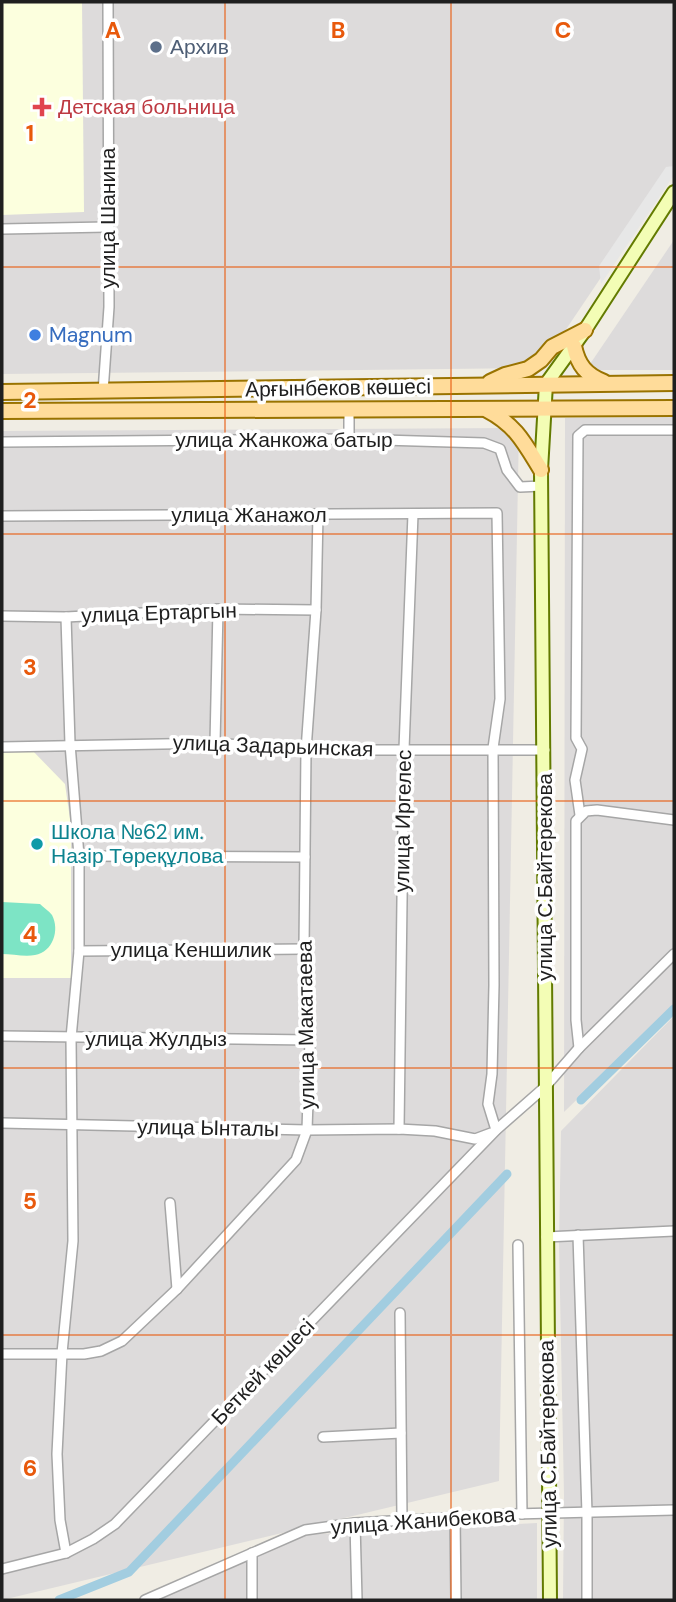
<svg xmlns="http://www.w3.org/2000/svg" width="676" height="1602" font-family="'DM Sans',sans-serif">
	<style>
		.residential { fill: #dddbdb }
		.education { fill: #fcffde }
		.pitch { fill: #7de4c5 }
		.parking { fill: #e7e7e7 }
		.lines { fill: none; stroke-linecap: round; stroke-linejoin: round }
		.canal { stroke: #a2cde0; stroke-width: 9 }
		.minor-casing { stroke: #a6a6a6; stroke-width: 12 }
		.secondary-casing { stroke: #637b00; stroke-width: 16 }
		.primary-casing { stroke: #997300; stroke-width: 18 }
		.minor { stroke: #fff; stroke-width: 9 }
		.secondary { stroke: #f3fdb5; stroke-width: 12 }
		.primary { stroke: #ffdc9a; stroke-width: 14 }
		.grid { fill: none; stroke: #e8590c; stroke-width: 2; stroke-opacity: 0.55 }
		.service-dot { fill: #5c6f8a; stroke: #fff; stroke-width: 2.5 }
		.health-dot { fill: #e0444e; stroke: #fff; stroke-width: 2.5 }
		.shop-dot { fill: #3f7fe0; stroke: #fff; stroke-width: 2.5 }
		.culture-dot { fill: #0f9aa8; stroke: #fff; stroke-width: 2.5 }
		.labels { text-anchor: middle; stroke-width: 7; stroke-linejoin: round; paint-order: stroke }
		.service-label { font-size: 21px; fill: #4e5e75; stroke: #fff; text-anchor: start }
		.health-label { font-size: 21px; fill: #be3a42; stroke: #fff; text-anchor: start }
		.street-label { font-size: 21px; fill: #1f1f1f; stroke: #fff }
		.shop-label { font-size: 21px; fill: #366cbe; stroke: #fff; text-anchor: start }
		.culture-label { font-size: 21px; fill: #0d838f; stroke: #fff; text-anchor: start }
		.grid-label { font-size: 23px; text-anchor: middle; font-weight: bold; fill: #e8590c; stroke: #fff; stroke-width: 7; stroke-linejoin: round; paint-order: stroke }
	</style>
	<rect width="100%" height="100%" fill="#f0ede4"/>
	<g class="residential">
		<path d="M 2,2 L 674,2 L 674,169 L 540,368 L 2,374 Z"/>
		<path d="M 674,240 L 674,370 L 586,370 Z"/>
		<path d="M 674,417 L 674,1005 L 564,1112 L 565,418 Z"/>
		<path d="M 519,428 L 499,1481 L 2,1600 L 2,431 Z"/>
		<path d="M 674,1016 L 674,1600 L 563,1600 L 564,1495 L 559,1243 L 561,1131 Z"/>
		<path d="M 537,1523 L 537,1600 L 138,1600 L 299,1535 Z"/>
	</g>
	<g class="education">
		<path d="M 2,2 L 82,2 L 84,212 L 2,215 Z"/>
		<path d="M 2,749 L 31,749 L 65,784 L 71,826 L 71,978 L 2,978 Z"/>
	</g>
	<path class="pitch" d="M 2,902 L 40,904 C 43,907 49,911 52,915 C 60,930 53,952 35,955 C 25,957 12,954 2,954 Z"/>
	<path class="parking" d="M 674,166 L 674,175 L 601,284 L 599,266 L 666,167 Z"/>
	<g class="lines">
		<g class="canal">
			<path d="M 581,1100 L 674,1009"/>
			<path d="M 59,1600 L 129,1572 L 507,1174"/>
		</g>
		<g class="minor-casing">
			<g id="minor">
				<path d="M 2,229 L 107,227"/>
				<path d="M 103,392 L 109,307 L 108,2"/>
				<path d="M 349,410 L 349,439"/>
				<path d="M 2,442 L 349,439 L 484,443 L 500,449 L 507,470 L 520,487 L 542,486"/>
				<path d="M 2,516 L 497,513 L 500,699 L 493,748 L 494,985 L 492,1074 L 488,1104 L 496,1130"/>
				<path d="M 2,616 L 66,617 L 218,609 L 316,610"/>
				<path d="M 66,617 L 70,744 L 79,856 L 79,951 L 71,1038 L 73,1241 L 62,1353 L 57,1454 L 60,1520 L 66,1553"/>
				<path d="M 215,743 L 218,609"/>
				<path d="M 2,747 L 215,743 L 306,750 L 545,750"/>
				<path d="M 580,815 L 575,780 L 582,749 L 576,738 L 578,436 L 585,430 L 674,430"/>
				<path d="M 79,856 L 305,857"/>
				<path d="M 79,951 L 304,949"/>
				<path d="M 2,1036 L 310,1040"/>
				<path d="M 579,1048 L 576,1020 L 576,821 L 586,811 L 597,810 L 674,820"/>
				<path d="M 2,1123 L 307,1130 L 399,1129 L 435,1131 L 475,1139 L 491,1133"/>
				<path d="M 399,1129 L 404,749 L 413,514"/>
				<path d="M 170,1203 L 177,1289"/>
				<path d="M 578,1235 L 587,1513 L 587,1600"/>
				<path d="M 546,1237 L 674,1231"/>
				<path d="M 518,1245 L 522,1514"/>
				<path d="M 400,1313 L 402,1520"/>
				<path d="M 2,1354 L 84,1354 L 101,1351 L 122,1341 L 177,1289 L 296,1160 L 307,1130 L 310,1040 L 304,949 L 306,750 L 316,610 L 318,514"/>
				<path d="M 323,1437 L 401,1433"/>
				<path d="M 455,1517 L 456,1600"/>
				<path d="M 355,1523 L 357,1600"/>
				<path d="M 252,1553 L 252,1600"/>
				<path d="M 2,1569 L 66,1553 L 93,1539 L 115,1524 L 496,1130 L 545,1087 L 579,1048 L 674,954"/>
				<path d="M 145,1600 L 305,1530 L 355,1523 L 514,1514 L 674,1510"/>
			</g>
		</g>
		<g class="secondary-casing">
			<path id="secondary" d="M 550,1600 L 541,470 L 546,384 L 585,330 L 674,192"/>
		</g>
		<g class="primary-casing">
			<g id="primary">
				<path d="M 574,346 C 578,365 586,375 604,382"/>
				<path d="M 490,382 L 505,375 L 528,369 L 541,360 L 552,347 L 585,330"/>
				<path d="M 2,392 L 674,383"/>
				<path d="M 487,410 C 516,425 525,444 541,470"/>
				<path d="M 2,411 L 674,408"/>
			</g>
		</g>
		<use href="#minor" class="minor"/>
		<use href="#secondary" class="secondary"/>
		<use href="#primary" class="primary"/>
	</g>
	<path class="grid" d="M 225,2 L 225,1600M 451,2 L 451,1600M 2,267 L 674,267M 2,534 L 674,534M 2,801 L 674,801M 2,1068 L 674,1068M 2,1335 L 674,1335"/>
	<circle class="service-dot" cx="156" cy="47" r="7"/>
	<path class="health-dot" d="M38.5 96.5h7v7h7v7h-7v7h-7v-7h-7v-7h7z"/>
	<circle class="shop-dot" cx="35" cy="335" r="7"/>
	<circle class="culture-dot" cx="37" cy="844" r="7"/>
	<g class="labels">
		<g class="service-label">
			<text x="170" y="54">Архив</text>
		</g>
		<g class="health-label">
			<text x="58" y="114">Детская больница</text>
		</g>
		<g class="street-label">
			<text transform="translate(108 218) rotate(-90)" y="7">улица Шанина</text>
			<text transform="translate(338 388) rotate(-1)" y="7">Арғынбеков көшесі</text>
			<text x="284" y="447">улица Жанкожа батыр</text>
			<text x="249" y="522">улица Жанажол</text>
			<text transform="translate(159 613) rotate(-2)" y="7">улица Ертаргын</text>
			<text transform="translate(273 746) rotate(2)" y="7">улица Задарьинская</text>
			<text transform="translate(403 821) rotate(-89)" y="7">улица Иргелес</text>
			<text transform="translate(545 877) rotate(-90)" y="7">улица С.Байтерекова</text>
			<text x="191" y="957">улица Кеншилик</text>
			<text transform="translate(306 1025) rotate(-91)" y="7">улица Макатаева</text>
			<text x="156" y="1046">улица Жулдыз</text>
			<text transform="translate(208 1128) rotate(1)" y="7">улица Ынталы</text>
			<text transform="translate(263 1372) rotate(-46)" y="7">Беткей көшесі</text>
			<text transform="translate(548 1444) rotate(-91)" y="7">улица С.Байтерекова</text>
			<text transform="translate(423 1521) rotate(-4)" y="7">улица Жанибекова</text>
		</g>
		<g class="shop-label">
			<text x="49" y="342">Magnum</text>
		</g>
		<g class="culture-label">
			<text x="51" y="839">Школа №62 им.<tspan x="51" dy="24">Назір Төреқұлова</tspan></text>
		</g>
	</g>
	<g class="grid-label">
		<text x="113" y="38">A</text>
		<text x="338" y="38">B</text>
		<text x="563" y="38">C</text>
		<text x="30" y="141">1</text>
		<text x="30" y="408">2</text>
		<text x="30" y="675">3</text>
		<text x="30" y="942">4</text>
		<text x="30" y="1209">5</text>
		<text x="30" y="1476">6</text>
	</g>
	<rect width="676" height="1602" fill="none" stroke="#1f1f1f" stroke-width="7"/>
</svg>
